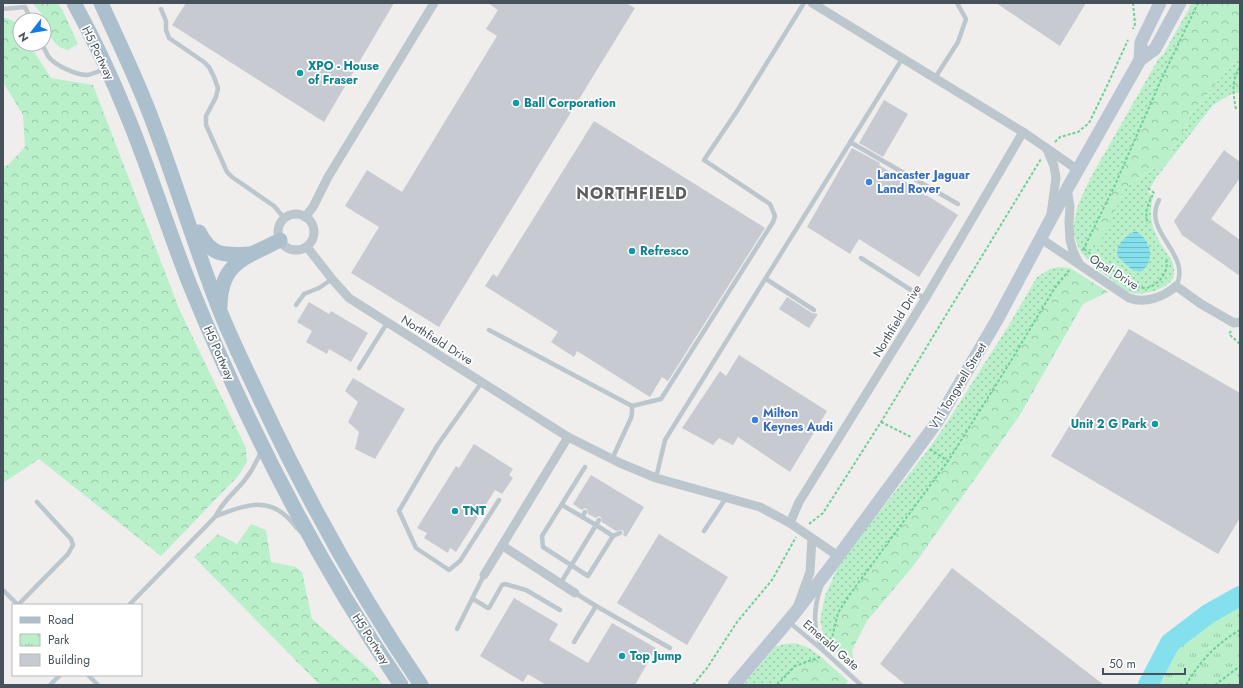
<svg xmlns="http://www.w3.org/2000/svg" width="1243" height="688" font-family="Jost,sans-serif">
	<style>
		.grass { fill: url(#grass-dots) }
		.forest { fill: url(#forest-crowns) }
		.park { fill: url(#park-tufts) }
		.water { fill: url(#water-rules) }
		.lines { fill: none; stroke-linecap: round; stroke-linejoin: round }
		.river { stroke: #85e0ee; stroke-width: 20 }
		.building { fill: #c7cad0 }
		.path { stroke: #70cf99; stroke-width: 2; stroke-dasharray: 3 2; stroke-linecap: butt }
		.lane { stroke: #bbc6cd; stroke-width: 4.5 }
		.street { stroke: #bbc6cd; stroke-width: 9 }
		.secondary { stroke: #bac7d2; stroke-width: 13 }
		.primary { stroke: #abbfcd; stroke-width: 15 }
		.culture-dot { fill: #0f9aa8; stroke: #fff; stroke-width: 1.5 }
		.shop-dot { fill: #3f7fe0; stroke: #fff; stroke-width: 1.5 }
		.labels { text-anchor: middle; stroke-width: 3.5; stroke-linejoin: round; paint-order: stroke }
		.street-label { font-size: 12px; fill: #45525b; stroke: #fff }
		.culture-label { font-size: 12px; font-weight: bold; fill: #0d838f; stroke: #fff; text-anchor: start }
		.shop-label { font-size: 12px; font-weight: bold; fill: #366cbe; stroke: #fff; text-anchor: start }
		.district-label { font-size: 16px; font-weight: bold; letter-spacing: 1px; fill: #5a5e62; stroke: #fff }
	</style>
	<defs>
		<pattern id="grass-dots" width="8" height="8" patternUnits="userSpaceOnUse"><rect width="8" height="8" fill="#b9f0ca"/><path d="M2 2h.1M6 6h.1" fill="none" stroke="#98c5a7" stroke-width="1.8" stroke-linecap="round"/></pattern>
		<pattern id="forest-crowns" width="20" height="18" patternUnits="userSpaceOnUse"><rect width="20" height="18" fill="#b9f0ca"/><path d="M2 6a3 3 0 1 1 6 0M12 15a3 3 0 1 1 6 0" fill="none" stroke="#98c5a7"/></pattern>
		<pattern id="park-tufts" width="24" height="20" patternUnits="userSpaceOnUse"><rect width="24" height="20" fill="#b9f0ca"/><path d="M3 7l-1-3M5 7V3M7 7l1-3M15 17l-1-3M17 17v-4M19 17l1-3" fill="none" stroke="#98c5a7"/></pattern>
		<pattern id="water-rules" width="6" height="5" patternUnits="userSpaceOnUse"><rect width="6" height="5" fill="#85e0ee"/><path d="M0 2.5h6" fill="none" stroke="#6fb8c4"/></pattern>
	</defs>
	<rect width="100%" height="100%" fill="#f0eded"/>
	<g class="grass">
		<path d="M 1192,3 L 1198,3 L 1087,245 L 1097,245 L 1115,210 L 1125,188 L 1166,161 L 1178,142 L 1192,112 L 1240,55 L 1240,67 L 1237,73 L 1233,87 L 1233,93 L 1213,105 L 1156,178 L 1148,192 L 1153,196 C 1146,227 1158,238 1173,263 C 1174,268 1175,273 1173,278 C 1168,289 1143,296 1132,293 C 1125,291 1118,285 1112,280 C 1095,267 1076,255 1074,231 C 1073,212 1083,193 1091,177 L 1159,58 L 1163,55 Z"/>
		<path d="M 1059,267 L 1070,268 L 1054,289 L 1009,364 L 948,461 L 848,597 L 838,613 L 830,646 L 823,632 L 820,621 L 825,596 L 837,569 L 869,525 L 928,450 L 946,424 L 1009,325 L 1037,277 L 1050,269 Z"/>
		<path d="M 796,643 L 809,648 L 821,657 L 795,666 L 777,685 L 743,685 L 775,647 L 784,644 Z"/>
	</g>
	<g class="forest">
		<path d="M 32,3 L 57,3 L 62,9 L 78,44 L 68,50 C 48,46 49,26 41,13 C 38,9 35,6 32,3 Z"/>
		<path d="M 1198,3 L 1240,3 L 1240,55 L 1192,112 L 1178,142 L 1166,161 L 1125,188 L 1104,237 L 1097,245 L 1086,245 L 1115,185 L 1161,80 Z"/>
		<path d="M 3,17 C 22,24 20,24 20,44 L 29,44 L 51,78 L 93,85 L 180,311 L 246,448 L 247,462 L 239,475 L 161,556 L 39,459 L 3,483 L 3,167 L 8,165 L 25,147 L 23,115 L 3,82 Z"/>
		<path d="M 1240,67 L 1240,93 L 1233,93 C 1232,84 1235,75 1240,67 Z"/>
		<path d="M 1070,268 L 1108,292 L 1083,304 L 1020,415 L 914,565 L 867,621 L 852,650 L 855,668 L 830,646 L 838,613 L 848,597 L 948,461 L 1009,364 L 1054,289 Z"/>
		<path d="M 251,524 L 266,530 L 271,562 L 296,567 L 302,572 L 312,619 L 373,672 L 383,685 L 320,685 L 194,557 L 218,534 L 237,544 Z"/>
		<path d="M 821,657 L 848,681 L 845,685 L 777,685 L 795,666 Z"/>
	</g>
	<path class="park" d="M 1240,596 L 1240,685 L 1148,685 L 1170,643 L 1208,614 Z"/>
	<path class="water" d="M 1136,231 C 1151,240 1156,262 1140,272 L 1131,269 L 1117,256 C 1116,244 1126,235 1136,231 Z"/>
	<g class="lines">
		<path class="river" d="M 1148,685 L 1170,643 L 1208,614 L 1240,596"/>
	</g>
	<g class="building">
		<path d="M 186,3 L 394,3 L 324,122 L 172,25 Z"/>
		<path d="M 488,3 L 626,3 L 635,8 L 439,327 L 351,273 L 379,227 L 345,206 L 367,170 L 402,192 L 497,36 L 486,29 L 498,10 Z"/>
		<path d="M 996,3 L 1086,3 L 1060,46 Z"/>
		<path d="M 884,100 L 908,114 L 883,157 L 859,143 Z"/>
		<path d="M 594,121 L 765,228 L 668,381 L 662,377 L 650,397 L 577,351 L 574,357 L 551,342 L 558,332 L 485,286 L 493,274 L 497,277 Z"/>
		<path d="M 852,148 L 880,163 L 879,165 L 958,215 L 919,277 L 859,239 L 850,254 L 807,227 Z"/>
		<path d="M 1224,150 L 1240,162 L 1240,178 L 1211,219 L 1240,240 L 1240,276 L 1182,235 L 1174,221 Z"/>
		<path d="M 787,297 L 812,313 L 818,314 L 809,328 L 779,309 Z"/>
		<path d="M 309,302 L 329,314 L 331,311 L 368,333 L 351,362 L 329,349 L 327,354 L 306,342 L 312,331 L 297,322 Z"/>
		<path d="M 1129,329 L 1240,393 L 1240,518 L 1218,554 L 1051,456 Z"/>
		<path d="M 739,355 L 827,411 L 790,472 L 738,437 L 733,445 L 719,438 L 713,445 L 682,428 L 720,371 L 726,376 Z"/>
		<path d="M 353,378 L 405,409 L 375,459 L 355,449 L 359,432 L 348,422 L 358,402 L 345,391 Z"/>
		<path d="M 474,444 L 513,469 L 509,475 L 513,478 L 502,494 L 495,490 L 456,552 L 450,548 L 448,553 L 424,538 L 427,533 L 417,528 L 456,466 L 459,468 Z"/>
		<path d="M 591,475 L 644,507 L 626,537 L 623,535 L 624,532 L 622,530 L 616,531 L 602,522 L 601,517 L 599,516 L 596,518 L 588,514 L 587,509 L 585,508 L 582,510 L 573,504 Z"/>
		<path d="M 659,534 L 728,577 L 687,645 L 617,603 Z"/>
		<path d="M 952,568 L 1104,685 L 906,685 L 880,664 Z"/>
		<path d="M 514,598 L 558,624 L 549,640 L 588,663 L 612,623 L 656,648 L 635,685 L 546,685 L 528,674 L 523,682 L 480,656 Z"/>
	</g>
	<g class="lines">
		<g class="path">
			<path d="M 1133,3 L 1135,24 L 1133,29"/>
			<path d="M 1236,109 C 1233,94 1231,81 1240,67"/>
			<path d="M 1055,142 L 1060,137 L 1078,132 L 1089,123 L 1107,86 L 1128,40"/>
			<path d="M 1148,188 L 1154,193 C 1148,203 1144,212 1148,224"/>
			<path d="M 1084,249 L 1133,285 C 1137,287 1141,288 1146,288 C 1159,286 1170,270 1166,258"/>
			<path d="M 1083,250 L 1115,185 L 1161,80 L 1198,3"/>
			<path d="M 1231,331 L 1229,334 L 1240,344"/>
			<path d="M 881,422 L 911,437"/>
			<path d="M 930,449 L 948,461"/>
			<path d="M 809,524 L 823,513 L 881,422 L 1041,159"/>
			<path d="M 830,646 L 838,613 L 848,597 L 948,461 L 1009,364 L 1054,289 L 1070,269"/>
			<path d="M 693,685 L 707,668 L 737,622 L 772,580 L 796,537"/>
			<path d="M 777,685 L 795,666 L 820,657"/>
			<path d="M 1186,685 C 1199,662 1217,643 1240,630"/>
			<path d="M 1215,685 L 1240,666"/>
		</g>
		<g class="lane">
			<path d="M 3,9 L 25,7 L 31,20"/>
			<path d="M 161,9 L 166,21 L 166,30 L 169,38 L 204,62 L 209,67 L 214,77 L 218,88 L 216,97 L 206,116 L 206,125 L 227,172 L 232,177 L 274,206 L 285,219"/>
			<path d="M 42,44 C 44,48 46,52 48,56 C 54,65 76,75 87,75 C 93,74 99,71 105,69"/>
			<path d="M 935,78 L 958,42 L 966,19 L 957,3"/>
			<path d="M 850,142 L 958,204"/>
			<path d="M 1159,200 C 1141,232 1193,254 1176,286"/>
			<path d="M 861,258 L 925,299"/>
			<path d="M 766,279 L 814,310"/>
			<path d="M 296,305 L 304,294 L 319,288 L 332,279"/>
			<path d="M 489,330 L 632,406 L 661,399 L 773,222 L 775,216 L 770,204 L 704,160 L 737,111 L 804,3"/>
			<path d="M 359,368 L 387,323"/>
			<path d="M 482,382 L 437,446 L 399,511 L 416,548 L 449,570 L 460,561 L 499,500"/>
			<path d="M 612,459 L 631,418 L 632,413 L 632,406"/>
			<path d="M 585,467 L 542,536 L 543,547 L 588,576 L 613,536 L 596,525 L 599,520"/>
			<path d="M 656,478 L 665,440 L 902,59"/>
			<path d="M 216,516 C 240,507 264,496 286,516 C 291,520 295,527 301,532"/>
			<path d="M 582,517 L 585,512"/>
			<path d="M 704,531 L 726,498"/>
			<path d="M 613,536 L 620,533"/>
			<path d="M 560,584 L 596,525 L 562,505"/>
			<path d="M 821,587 C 813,609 812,629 823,649"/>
			<path d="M 3,590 L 18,605"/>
			<path d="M 473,599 L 488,608 L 489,608 L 502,585 L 505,584 L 526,590 L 560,610"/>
			<path d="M 18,605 L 68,554 L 73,545 L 71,539 L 37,502"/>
			<path d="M 129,605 L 216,516 C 222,502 234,493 244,481 C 251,472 257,462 261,451"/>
			<path d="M 596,606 L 670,648"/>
			<path d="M 789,622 L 825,652 L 861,685"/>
			<path d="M 457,629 L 484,575"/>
			<path d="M 574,642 L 596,606 L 575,593"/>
			<path d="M 88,675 L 98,685"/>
			<path d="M 50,685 L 60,675"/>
		</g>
		<g class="street">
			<path d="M 812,3 L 1023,132 L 1078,170"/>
			<path d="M 1047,149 L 1054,166 L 1056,178 L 1051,214"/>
			<path d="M 1067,189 L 1070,206 L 1069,223 L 1070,240 L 1073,251 L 1079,263"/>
			<circle cx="296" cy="232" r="18"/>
			<path d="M 305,217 L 313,207 L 328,177 L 434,3"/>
			<path d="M 1040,238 L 1129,298 C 1145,304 1164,297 1176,286 L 1201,304 L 1234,323 L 1240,322"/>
			<path d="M 307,247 L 332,279 L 349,298 L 568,437 L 620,463 L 656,478 L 760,507 L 790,523 L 838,556"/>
			<path d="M 790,523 L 799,502 L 925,299 L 1023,132"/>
			<path d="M 503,546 L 575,593"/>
			<path d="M 484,575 L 568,437"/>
			<path d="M 798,605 L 810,572 L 812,538"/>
		</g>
		<g class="secondary">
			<path d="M 1140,60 L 1141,42 L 1160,3"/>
			<path d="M 734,685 L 794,614 L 829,569 L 937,422 L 997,320 L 1067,189 L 1140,60 L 1155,49 L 1180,3"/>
		</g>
		<g class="primary">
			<path d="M 74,3 C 95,41 113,80 129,120 C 151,174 168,230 190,285 C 247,425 316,560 401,685"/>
			<path d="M 101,3 C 119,43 139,83 154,125 C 177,186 196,250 220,311 C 232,341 247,371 261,401 C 307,499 360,595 421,685"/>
			<path d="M 199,232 C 212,257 224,255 250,254"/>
			<path d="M 220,306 C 221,260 247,258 280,240"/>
		</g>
	</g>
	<g class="culture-dot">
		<circle cx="300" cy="73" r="4"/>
		<circle cx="516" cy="103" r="4"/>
		<circle cx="632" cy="251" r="4"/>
		<circle cx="1155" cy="424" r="4"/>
		<circle cx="455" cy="511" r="4"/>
		<circle cx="622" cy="656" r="4"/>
	</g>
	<g class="shop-dot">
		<circle cx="869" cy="182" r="4"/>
		<circle cx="755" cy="420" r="4"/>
	</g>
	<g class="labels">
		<g class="street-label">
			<text transform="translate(98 53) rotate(64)" y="4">H5 Portway</text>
			<text transform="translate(1114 272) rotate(32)" y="4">Opal Drive</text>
			<text transform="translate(897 321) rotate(-59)" y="4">Northfield Drive</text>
			<text transform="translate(437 340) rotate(32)" y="4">Northfield Drive</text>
			<text transform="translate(219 353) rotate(66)" y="4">H5 Portway</text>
			<text transform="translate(958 386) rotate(-59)" y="4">V11 Tongwell Street</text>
			<text transform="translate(371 639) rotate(57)" y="4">H5 Portway</text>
			<text transform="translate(831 645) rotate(41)" y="4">Emerald Gate</text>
		</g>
		<g class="culture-label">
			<text x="308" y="70">XPO - House<tspan x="308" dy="14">of Fraser</tspan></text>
			<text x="524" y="107">Ball Corporation</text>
			<text x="640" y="255">Refresco</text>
			<text x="1147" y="428" text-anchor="end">Unit 2 G Park</text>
			<text x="463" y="515">TNT</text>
			<text x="630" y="660">Top Jump</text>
		</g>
		<g class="shop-label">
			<text x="877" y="179">Lancaster Jaguar<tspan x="877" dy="14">Land Rover</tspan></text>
			<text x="763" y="417">Milton<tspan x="763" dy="14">Keynes Audi</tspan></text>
		</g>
		<g class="district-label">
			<text x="632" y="199">NORTHFIELD</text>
		</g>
	</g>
	<rect width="1243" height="688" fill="none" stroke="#45525b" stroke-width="8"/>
	<rect x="12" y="604" width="130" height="72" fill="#ffffff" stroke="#b5babd"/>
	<rect x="20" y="617" width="20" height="6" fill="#abbfcd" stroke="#b5babd"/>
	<text x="48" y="624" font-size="12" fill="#45525b">Road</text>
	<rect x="20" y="634" width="20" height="12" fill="url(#park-tufts)" stroke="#b5babd"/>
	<text x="48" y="644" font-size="12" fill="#45525b">Park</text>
	<rect x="20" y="654" width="20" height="12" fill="#c7cad0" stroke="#b5babd"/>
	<text x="48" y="664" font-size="12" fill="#45525b">Building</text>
	<g transform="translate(32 32) rotate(239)"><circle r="19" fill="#ffffff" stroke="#b5babd"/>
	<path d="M0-3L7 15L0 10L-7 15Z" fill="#137de4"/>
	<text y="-6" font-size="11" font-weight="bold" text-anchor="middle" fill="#45525b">N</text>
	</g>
	<path d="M1103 668v6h82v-6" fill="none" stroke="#45525b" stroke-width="2"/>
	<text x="1109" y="668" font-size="12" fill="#45525b" stroke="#ffffff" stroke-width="3" paint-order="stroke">50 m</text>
</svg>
